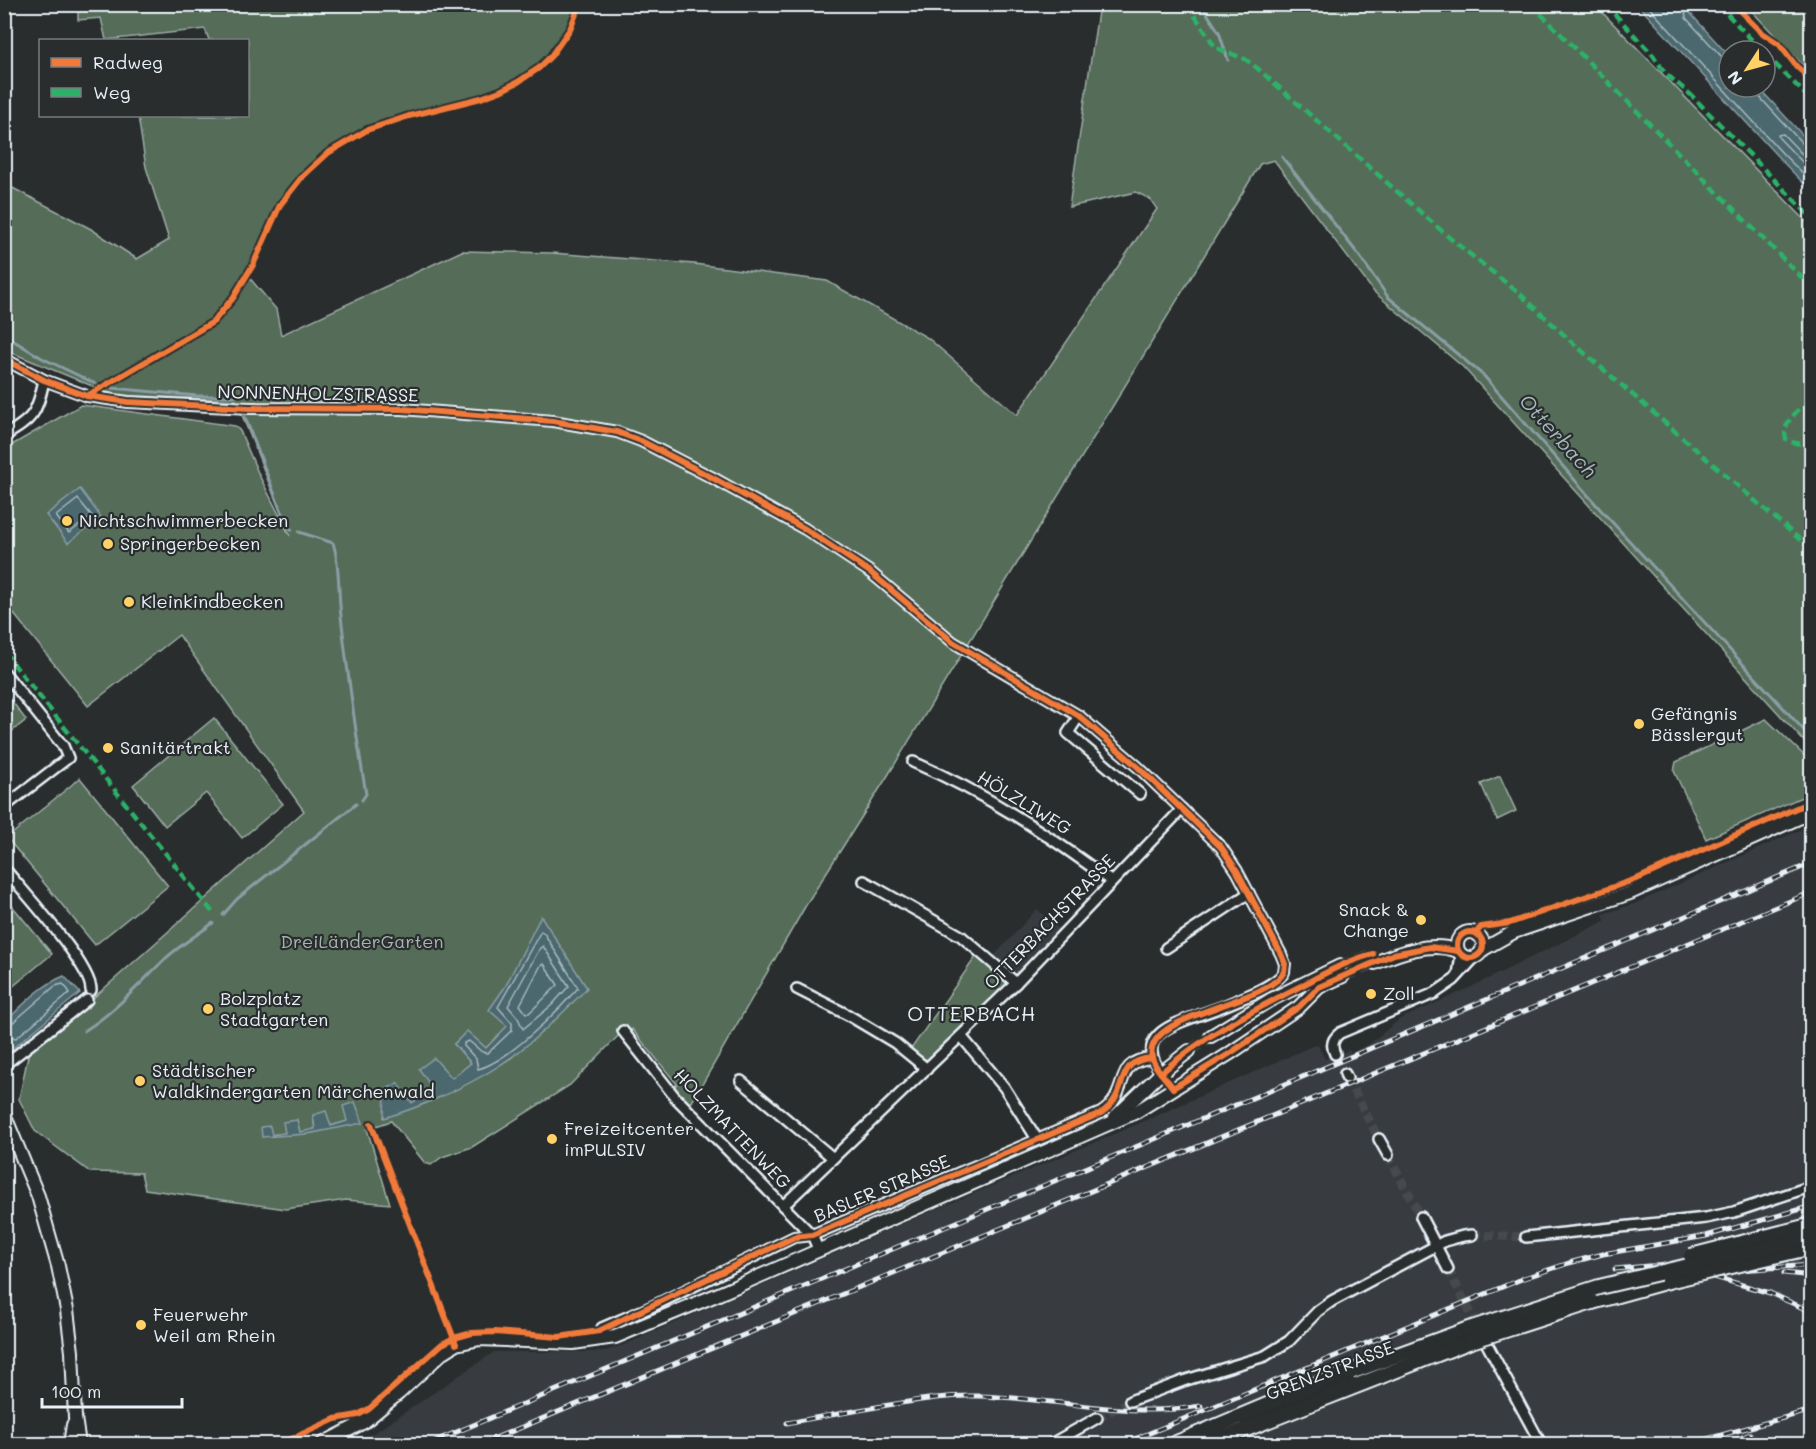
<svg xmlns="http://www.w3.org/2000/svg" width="1816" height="1449" font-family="Mali,sans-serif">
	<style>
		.built { fill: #373b41 }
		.green { fill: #546c59; stroke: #9eaea8; stroke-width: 1.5; fill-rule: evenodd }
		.water { fill: #4b676e; stroke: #8a9ea5; stroke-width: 1.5 }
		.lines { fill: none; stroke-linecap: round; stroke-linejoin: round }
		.shore { stroke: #a9bac1; stroke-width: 1.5 }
		.stream { stroke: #8a9ea5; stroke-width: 3 }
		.minor-tunnel { stroke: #464a4c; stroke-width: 9; stroke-dasharray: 9 4.5; stroke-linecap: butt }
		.major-tunnel { stroke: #464a4c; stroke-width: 12; stroke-dasharray: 12 6; stroke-linecap: butt }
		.minor-casing { stroke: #e8f1f8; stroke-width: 14 }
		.major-casing { stroke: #e8f1f8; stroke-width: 16 }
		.highway-casing { stroke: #e8f1f8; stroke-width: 18 }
		.minor { stroke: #2a2d2e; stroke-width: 9 }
		.major { stroke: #2a2d2e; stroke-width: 12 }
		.highway { stroke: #2a2d2e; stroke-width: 14 }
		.rail-casing { stroke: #e8f1f8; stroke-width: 5 }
		.rail { stroke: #2a2d2e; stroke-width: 3; stroke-dasharray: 9; stroke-linecap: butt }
		.highway-bridge-casing { stroke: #e8f1f8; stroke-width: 18; stroke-linecap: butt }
		.highway-bridge { stroke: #2a2d2e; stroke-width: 14 }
		.quiet { stroke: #2db169; stroke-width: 4.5; stroke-dasharray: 9 4.5; stroke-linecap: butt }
		.cycleway-casing { stroke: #2a2d2e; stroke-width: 10 }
		.cycleway { stroke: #f17a3a; stroke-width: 6 }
		.poi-dot { fill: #ffd166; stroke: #2a2d2e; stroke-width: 2 }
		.labels { text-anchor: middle; stroke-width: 4.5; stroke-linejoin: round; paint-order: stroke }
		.street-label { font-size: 18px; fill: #e8f1f8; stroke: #2a2d2e }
		.poi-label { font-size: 18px; fill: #e8f1f8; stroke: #2a2d2e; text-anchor: start }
		.park-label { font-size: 18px; fill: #a5b5b0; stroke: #2a2d2e }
		.water-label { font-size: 20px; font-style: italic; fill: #a9bac1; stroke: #2a2d2e }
		.neighbourhood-label { font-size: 20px; letter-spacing: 1.5px; fill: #e8f1f8; stroke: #2a2d2e }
	</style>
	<rect width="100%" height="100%" fill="#2a2d2e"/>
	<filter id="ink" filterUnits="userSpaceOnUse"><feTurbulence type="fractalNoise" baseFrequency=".0167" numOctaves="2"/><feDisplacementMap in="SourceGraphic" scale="12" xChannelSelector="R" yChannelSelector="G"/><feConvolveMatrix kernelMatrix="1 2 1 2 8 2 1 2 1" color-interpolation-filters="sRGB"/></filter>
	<g filter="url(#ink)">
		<g class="built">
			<path d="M 1811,825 L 1811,1444 L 352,1444 L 377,1431 L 494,1352 L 602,1352 L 626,1344 L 897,1226 L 1147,1120 L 1312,1046 L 1318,1045 L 1325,1059 L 1349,1050 L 1351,1053 L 1369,1044 L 1400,1019 L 1467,989 L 1605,921 L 1603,914 L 1634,904 Z"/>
			<path d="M 1037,909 L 1061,930 L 1019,973 L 1012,973 L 994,956 Z"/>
		</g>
		<g class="green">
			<path d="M 78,5 L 580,5 C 577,16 571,28 565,38 C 512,120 398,97 327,154 C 307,170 288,190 276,212 C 265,233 258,255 247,275 L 276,309 L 281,335 L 462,251 L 552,253 L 694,264 L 827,281 L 928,338 L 1017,415 L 1157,209 L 1150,199 L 1136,192 L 1069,207 L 1099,5 L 1595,5 L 1811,226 L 1811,749 L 1463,367 L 1374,292 L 1274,160 L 1260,164 L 887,777 L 809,900 L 689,1107 L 672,1089 L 677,1084 L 632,1029 L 626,1034 L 623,1031 L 570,1085 L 472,1147 L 442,1157 L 431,1165 L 425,1163 L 391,1121 L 367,1129 L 390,1204 L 346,1200 L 286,1209 L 145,1189 L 141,1173 L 90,1172 L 35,1131 L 19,1099 L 29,1051 L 90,1001 L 304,811 L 179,635 L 88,706 L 5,603 L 5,449 L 81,405 L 235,426 L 240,431 L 259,475 L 290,536 L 236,400 L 114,395 L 5,350 L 5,184 L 91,229 L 137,259 L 169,240 L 146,167 L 138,116 L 248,116 L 248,40 L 209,40 L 205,29 L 106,40 L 101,18 L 78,20 ZM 505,987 L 561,1014 L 511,1058 L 483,1075 L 424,1104 L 384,1117 L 397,1083 L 412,1103 L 433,1089 L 420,1069 L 452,1079 L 471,1063 L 454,1044 L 467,1032 L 486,1048 L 508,1026 L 490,1010 ZM 325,1112 L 330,1126 L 348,1121 L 363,1122 L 307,1134 L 262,1136 L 286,1133 L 297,1120 L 300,1133 L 315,1129 L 313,1116 Z"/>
			<path d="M 1745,5 L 1811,5 L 1811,74 L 1748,7 Z"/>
			<path d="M 5,692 L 26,720 L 5,737 Z"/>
			<path d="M 214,718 L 283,804 L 242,838 L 206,793 L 165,826 L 133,785 Z"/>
			<path d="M 1766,719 L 1811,762 L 1811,793 L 1706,839 L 1674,771 L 1676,762 Z"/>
			<path d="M 1500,776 L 1516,811 L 1497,820 L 1481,784 Z"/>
			<path d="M 80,778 L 168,886 L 95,945 L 7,838 Z"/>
			<path d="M 4,896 L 52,954 L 5,993 L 4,993 Z"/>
			<path d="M 977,955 L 1007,981 L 1008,984 L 929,1060 L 923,1059 L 911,1049 Z"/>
		</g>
		<g class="water">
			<path d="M 1638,5 L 1689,5 L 1691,14 L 1729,56 L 1729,87 L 1758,87 L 1811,144 L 1811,191 L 1780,159 Z"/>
			<path d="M 80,489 L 101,517 L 68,543 L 46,515 Z"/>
			<path d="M 541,916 L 587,988 C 564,1012 540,1036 513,1056 C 478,1082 425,1106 384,1118 L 385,1090 L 398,1083 L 412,1103 L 433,1089 L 419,1069 L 434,1058 L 452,1078 L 471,1063 L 454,1044 L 467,1031 L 486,1048 L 507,1026 L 489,1010 L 505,987 Z"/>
			<path d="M 64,976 L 80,993 L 13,1048 L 5,1038 L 5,1022 C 23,1005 41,985 64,976 Z"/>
			<path d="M 355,1102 L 363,1123 L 307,1134 L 262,1137 L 261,1127 L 270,1126 L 272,1135 L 285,1133 L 283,1122 L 297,1120 L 300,1132 L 315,1129 L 313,1115 L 326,1111 L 331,1126 L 347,1121 L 343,1106 Z"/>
		</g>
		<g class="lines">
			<g class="shore">
				<path d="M 1646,4 L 1784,155 L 1812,183"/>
				<path d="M 1684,4 L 1686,18 L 1722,57 L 1729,59"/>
				<path d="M 1754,87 L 1756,93 L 1800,141 L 1806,147 L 1812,148"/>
				<path d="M 1812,156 L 1801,153 L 1783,134 L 1778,135 L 1779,138 L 1812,172"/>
				<path d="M 78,499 L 92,516 L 69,533 L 56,516 Z"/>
				<path d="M 541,931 L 544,933 L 578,988 C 558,1011 507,1062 478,1069 L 476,1059 L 464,1046 L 464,1043 L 469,1041 L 482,1052 L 488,1053 L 512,1030 L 512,1023 L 498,1007 Z"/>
				<path d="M 543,946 L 569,986 L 552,1005 L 523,1029 L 518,1018 L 508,1006 L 540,948 Z"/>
				<path d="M 544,964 L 558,985 L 529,1013 L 526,1013 L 520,1005 L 541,965 Z"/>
				<path d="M 4,1026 L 11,1024 L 55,986 L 63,984 L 69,991 L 69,994 L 16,1038 L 4,1035"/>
			</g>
			<g class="stream">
				<path d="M 1201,4 L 1219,32 L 1228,60"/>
				<path d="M 1282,157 L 1358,254 L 1388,297 L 1484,376 L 1600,509 L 1812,739"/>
				<path d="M 4,335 L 42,358 L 96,384"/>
				<path d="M 112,388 L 197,396 L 237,396"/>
				<path d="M 245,417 L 286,524 L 292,530"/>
				<path d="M 299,532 L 333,543 C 340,563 338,593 341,616 C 348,676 356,735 366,794 L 362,800"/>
				<path d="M 223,915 L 237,899 L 356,804"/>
				<path d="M 84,1031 C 115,1012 138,985 164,960 C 179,946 197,935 213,923"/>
			</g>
			<g class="minor-tunnel">
				<path d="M 1335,1054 L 1345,1074"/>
				<path d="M 1347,1078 L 1379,1139"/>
				<path d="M 1388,1155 L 1421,1217"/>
				<path d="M 1472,1235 L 1526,1237"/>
				<path d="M 1448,1269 L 1476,1323"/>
				<path d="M 1097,1418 L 1130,1401"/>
			</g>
			<g class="major-tunnel">
				<path d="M 1340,966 L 1372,954"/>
				<path d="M 1343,976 L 1375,963"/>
				<path d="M 1189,1051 L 1211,1036"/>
			</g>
			<g class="minor-casing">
				<g id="minor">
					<path d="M 4,359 L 44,380 L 87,396 L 128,402 L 250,408 L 402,409 L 553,421 L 617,432 L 641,441 L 711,477 L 805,529 L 870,572 L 953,642 L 1079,716 L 1138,767 L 1221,847 L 1237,871 L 1281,954 L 1285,964 L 1284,972 C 1276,987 1217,1009 1199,1015 C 1169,1026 1135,1036 1161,1073"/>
					<path d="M 4,436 C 33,419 37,414 44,380"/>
					<path d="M 4,672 L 63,746 L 68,758 L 4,807"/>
					<path d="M 1079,716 L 1068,733 L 1140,794"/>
					<path d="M 913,762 C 985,793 1049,835 1112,882"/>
					<path d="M 4,868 C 23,891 91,965 91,990"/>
					<path d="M 864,881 L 961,936 L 1016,983"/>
					<path d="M 1166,948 L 1249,893"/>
					<path d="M 1458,975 L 1461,955"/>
					<path d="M 797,989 L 848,1015 L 895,1043 L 927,1069"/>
					<path d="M 623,1031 L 675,1097 L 812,1235 L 818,1249"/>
					<path d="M 961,1036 L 1004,1087 L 1037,1139"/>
					<path d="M 1335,1054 C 1331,1046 1332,1039 1340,1033 L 1435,993 L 1454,980 L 1475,957"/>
					<path d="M 4,1065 L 87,1000"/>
					<path d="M 1345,1074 L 1347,1078"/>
					<path d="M 741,1081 L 833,1158"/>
					<path d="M 1379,1139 L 1388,1155"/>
					<path d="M 783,1206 L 1016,983 L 1182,809"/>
					<path d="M 1421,1217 L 1448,1269"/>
					<path d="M 1526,1237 L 1706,1218 L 1734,1212 L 1812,1186"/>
					<path d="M 602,1328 L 651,1307 L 794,1237 L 812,1235 L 1101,1113 C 1132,1093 1111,1061 1152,1058"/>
					<path d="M 1481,1333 L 1541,1444"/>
					<path d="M 1130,1401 L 1183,1381 L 1265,1356 L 1289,1341 L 1318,1311 L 1332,1301 L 1445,1241 L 1463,1236 L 1472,1235"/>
					<path d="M 1245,1422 L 1350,1381"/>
					<path d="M 1051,1444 L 1097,1418"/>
					<path d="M 1192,1444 L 1213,1435"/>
				</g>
			</g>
			<g class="major-casing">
				<g id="major">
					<circle cx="1470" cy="945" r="13"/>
					<path d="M 1482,950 L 1514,932 L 1630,893 L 1812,812"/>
					<path d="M 1375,963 C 1400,952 1431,941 1458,951"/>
					<path d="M 1211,1036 L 1270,1000 L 1340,966"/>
					<path d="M 4,1114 L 38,1196 L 58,1266 L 67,1310 L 72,1352 L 75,1418 L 79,1444"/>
					<path d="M 1115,1117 L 1161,1073 L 1189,1051"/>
					<path d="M 70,1444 L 73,1425"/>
					<path d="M 322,1444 L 364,1422 L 399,1393 L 442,1353 L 456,1344 L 480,1339 L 573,1343 L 615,1337 L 714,1296 L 1136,1112 L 1229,1054 L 1299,1007 L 1319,987 L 1343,976"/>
				</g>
			</g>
			<g class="highway-casing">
				<g id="highway">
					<path d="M 1592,1302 L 1668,1281"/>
					<path d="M 1174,1444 L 1315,1385 L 1466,1330"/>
					<path d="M 1208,1444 L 1468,1342"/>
				</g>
			</g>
			<use href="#minor" class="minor"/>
			<use href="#major" class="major"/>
			<use href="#highway" class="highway"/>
			<g class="rail-casing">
				<g id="rail">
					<path d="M 1615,1269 L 1648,1266 L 1697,1265 L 1739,1270 L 1812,1265"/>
					<path d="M 1697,1272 L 1770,1293 L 1812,1312"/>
					<path d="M 1784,1273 L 1812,1276"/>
					<path d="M 787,1423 C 818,1417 850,1412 882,1406 C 914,1401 945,1395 977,1396 C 1053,1397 1124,1419 1201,1406"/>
					<path d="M 428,1444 L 1812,863"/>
					<path d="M 481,1444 L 1812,892"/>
					<path d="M 1123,1444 L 1524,1278 L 1569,1263 L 1603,1254 L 1706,1236 L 1812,1206"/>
					<path d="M 1689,1444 L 1812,1410"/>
					<path d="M 1727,1444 L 1750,1434"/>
				</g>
			</g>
			<use href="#rail" class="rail"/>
			<g class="highway-bridge-casing">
				<g id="highway-bridge">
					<path d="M 1691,1256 L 1812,1225"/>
					<path d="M 1668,1281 L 1812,1247"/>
					<path d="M 1466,1330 L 1599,1287 L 1812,1237"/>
					<path d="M 1468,1342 L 1592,1302"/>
				</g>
			</g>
			<use href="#highway-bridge" class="highway-bridge"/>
			<g class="quiet">
				<path d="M 1187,4 L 1216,48 L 1245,59 L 1257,68 L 1451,239 L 1520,294 L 1574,344 L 1812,550"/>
				<path d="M 1531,4 L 1812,288"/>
				<path d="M 1605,4 L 1653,55 L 1665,73 L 1691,95 L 1812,218"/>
				<path d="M 1718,4 L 1762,51"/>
				<path d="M 1765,54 L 1812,101"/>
				<path d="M 1812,407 L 1799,409 C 1791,418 1782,426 1786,439 C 1795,445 1802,444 1812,441"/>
				<path d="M 4,652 L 214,914"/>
			</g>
			<g class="cycleway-casing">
				<g id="cycleway">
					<path d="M 1733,4 L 1761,32 L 1779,44 L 1797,67 L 1812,80"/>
					<path d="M 4,359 L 44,380 L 87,396 L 128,402 L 250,408 L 402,409 L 553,421 L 617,432 L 641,441 L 711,477 L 805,529 L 870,572 L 953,642 L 1079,716 L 1138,767 L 1221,847 L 1237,871 L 1281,954 L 1285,964 L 1284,972 C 1266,1005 1142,1013 1152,1058 C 1154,1068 1167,1079 1173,1088 L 1229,1054 L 1299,1007 L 1319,987 L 1394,954 L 1430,947 L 1458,951"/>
					<path d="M 87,396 L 213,322 L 233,298 L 253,265 L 280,205 L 302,177 L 328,153 L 367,130 L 409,116 L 481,98 L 500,91 L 518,82 L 539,68 L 551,56 L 570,29 L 580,4"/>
					<circle cx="1470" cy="945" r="13"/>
					<path d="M 1476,933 L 1481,927 L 1510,923 L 1639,878 L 1812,801"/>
					<path d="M 1161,1073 C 1202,1037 1250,1012 1297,988 C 1322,975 1346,961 1373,954"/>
					<path d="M 371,1124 L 456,1344"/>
					<path d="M 282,1444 L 287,1441 L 335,1419 L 358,1415 L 369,1409 L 442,1344 L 454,1338 L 472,1333 L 495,1332 L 559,1337 L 599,1331 L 794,1237 L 812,1235 L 1101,1113 C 1132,1093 1111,1061 1152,1058"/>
				</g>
			</g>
			<use href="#cycleway" class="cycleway"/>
		</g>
	</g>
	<g class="poi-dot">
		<circle cx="67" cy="521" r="6"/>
		<circle cx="108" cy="544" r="6"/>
		<circle cx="129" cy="602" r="6"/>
		<circle cx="1639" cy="724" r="6"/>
		<circle cx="108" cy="748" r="6"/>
		<circle cx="1421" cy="920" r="6"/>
		<circle cx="1371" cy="994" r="6"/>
		<circle cx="208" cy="1009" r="6"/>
		<circle cx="140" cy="1081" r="6"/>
		<circle cx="552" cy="1139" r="6"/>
		<circle cx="141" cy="1325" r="6"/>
	</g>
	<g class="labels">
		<g class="street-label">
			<text transform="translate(318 394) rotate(1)" y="6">NONNENHOLZSTRASSE</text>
			<text transform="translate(1024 803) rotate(31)" y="6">HÖLZLIWEG</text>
			<text transform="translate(1050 922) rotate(-46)" y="6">OTTERBACHSTRASSE</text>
			<text transform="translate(732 1129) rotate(46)" y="6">HOLZMATTENWEG</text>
			<text transform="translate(882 1189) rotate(-23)" y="6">BASLER STRASSE</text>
			<text transform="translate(1330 1371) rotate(-21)" y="6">GRENZSTRASSE</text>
		</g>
		<g class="poi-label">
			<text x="79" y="527">Nichtschwimmerbecken</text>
			<text x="120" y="550">Springerbecken</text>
			<text x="141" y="608">Kleinkindbecken</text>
			<text x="1651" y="720">Gefängnis<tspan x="1651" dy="21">Bässlergut</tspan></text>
			<text x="120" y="754">Sanitärtrakt</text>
			<text x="1409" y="916" text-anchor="end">Snack &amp;<tspan x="1409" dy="21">Change</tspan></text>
			<text x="1383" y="1000">Zoll</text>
			<text x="220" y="1005">Bolzplatz<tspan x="220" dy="21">Stadtgarten</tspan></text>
			<text x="152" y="1077">Städtischer<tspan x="152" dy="21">Waldkindergarten Märchenwald</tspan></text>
			<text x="564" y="1135">Freizeitcenter<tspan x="564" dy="21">imPULSIV</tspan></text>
			<text x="153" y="1321">Feuerwehr<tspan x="153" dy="21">Weil am Rhein</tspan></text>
		</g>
		<g class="park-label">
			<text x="362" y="948">DreiLänderGarten</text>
		</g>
		<g class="water-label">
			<text transform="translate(1558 436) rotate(48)" y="7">Otterbach</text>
		</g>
		<g class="neighbourhood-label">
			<text x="972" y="1021">OTTERBACH</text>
		</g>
	</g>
	<rect width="1816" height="1449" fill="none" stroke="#2a2d2e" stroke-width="24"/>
	<rect x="12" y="12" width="1792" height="1425" fill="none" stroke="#e8f1f8" stroke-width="2" filter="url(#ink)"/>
	<rect x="39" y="39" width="210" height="78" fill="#2a2d2e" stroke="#767b7f" stroke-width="1.5"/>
	<rect x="51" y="58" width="30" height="9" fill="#f17a3a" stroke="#767b7f" stroke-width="1.5"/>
	<text x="93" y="69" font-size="18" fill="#e8f1f8">Radweg</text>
	<rect x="51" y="88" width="30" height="9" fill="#2db169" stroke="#767b7f" stroke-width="1.5"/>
	<text x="93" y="99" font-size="18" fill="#e8f1f8">Weg</text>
	<g transform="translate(1747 69) rotate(234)"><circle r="28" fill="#2a2d2e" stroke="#767b7f" stroke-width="1.5"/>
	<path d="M0-4.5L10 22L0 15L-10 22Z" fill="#ffd166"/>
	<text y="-9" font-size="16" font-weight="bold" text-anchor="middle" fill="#e8f1f8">N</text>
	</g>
	<path d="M42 1398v9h140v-9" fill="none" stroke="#e8f1f8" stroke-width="3"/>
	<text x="51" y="1398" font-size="18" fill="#e8f1f8" stroke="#2a2d2e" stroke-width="4.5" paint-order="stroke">100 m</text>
</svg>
